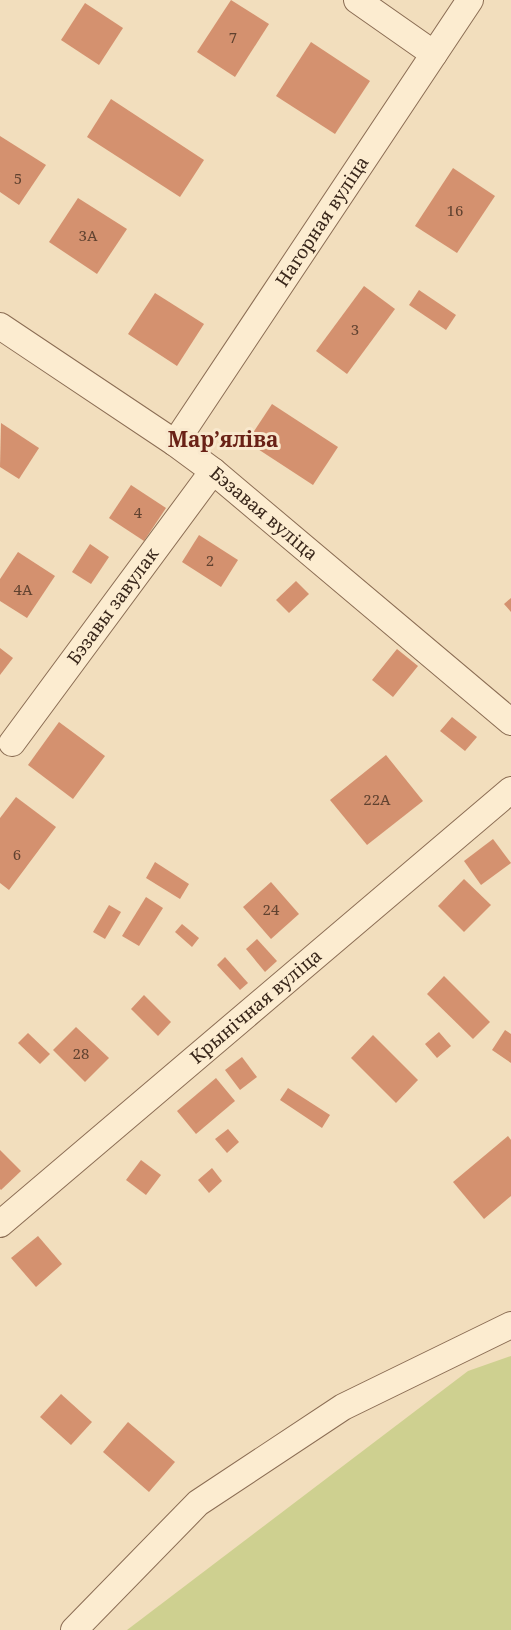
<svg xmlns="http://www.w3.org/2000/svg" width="511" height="1630" font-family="'Noto Serif',serif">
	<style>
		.grass { fill: #ced090 }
		.building { fill: #d4916f }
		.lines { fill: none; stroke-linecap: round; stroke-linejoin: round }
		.minor-casing { stroke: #8b6d54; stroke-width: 28 }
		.minor { stroke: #fcecd0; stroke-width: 26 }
		.labels { text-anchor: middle; stroke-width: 6; stroke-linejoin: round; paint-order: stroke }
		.number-label { font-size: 15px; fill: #604230 }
		.street-label { font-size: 18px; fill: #39271b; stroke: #f8e8cd }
		.quarter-label { font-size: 21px; font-weight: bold; fill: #692116; stroke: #f8e8cd }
	</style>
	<rect width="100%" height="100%" fill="#f2debd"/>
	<path class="grass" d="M 511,1356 L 511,1630 L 127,1630 L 468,1371 Z"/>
	<g class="building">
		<path d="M 231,0 L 269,24 L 235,77 L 197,52 Z"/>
		<path d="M 85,3 L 123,28 L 99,65 L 61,40 Z"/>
		<path d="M 311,42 L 370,81 L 335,134 L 276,96 Z"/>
		<path d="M 111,99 L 204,160 L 180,197 L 87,137 Z"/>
		<path d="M 0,136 L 46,165 L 19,205 L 0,192 Z"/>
		<path d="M 453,168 L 495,196 L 457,253 L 415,226 Z"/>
		<path d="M 78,198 L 127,229 L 97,274 L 49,242 Z"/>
		<path d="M 364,286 L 395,309 L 347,374 L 316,351 Z"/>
		<path d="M 419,290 L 456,315 L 446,330 L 409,305 Z"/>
		<path d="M 155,293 L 204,324 L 177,366 L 128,334 Z"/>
		<path d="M 272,404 L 338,447 L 313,485 L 247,442 Z"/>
		<path d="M 1,423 L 39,448 L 19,479 L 0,467 Z"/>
		<path d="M 131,485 L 166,508 L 144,541 L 109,518 Z"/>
		<path d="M 199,535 L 238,560 L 221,587 L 182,562 Z"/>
		<path d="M 90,544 L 109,557 L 91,584 L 72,572 Z"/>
		<path d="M 18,552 L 55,576 L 27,618 L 0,601 L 0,579 Z"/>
		<path d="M 296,581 L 309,594 L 289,613 L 276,600 Z"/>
		<path d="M 511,598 L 511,612 L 504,604 Z"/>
		<path d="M 0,648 L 13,658 L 0,675 Z"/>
		<path d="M 397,649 L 418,666 L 393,697 L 372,680 Z"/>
		<path d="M 452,717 L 477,737 L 465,751 L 440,731 Z"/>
		<path d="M 59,722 L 105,756 L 73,799 L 28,765 Z"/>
		<path d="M 386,755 L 423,801 L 367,845 L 330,800 Z"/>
		<path d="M 16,797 L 56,827 L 9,890 L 0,883 L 0,818 Z"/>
		<path d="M 493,839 L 511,863 L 481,885 L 464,861 Z"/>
		<path d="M 155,862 L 189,884 L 180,899 L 146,878 Z"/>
		<path d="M 464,879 L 491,905 L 464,932 L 438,906 Z"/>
		<path d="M 271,882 L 299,914 L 271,939 L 243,907 Z"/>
		<path d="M 146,897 L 163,908 L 139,946 L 122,936 Z"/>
		<path d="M 109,905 L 121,912 L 105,939 L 93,932 Z"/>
		<path d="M 182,924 L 199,938 L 192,947 L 175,932 Z"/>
		<path d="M 257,939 L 277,961 L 265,972 L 246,949 Z"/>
		<path d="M 225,957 L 248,983 L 240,990 L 217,965 Z"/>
		<path d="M 444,976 L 490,1022 L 473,1039 L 427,994 Z"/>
		<path d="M 144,995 L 171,1022 L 158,1036 L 131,1009 Z"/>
		<path d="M 76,1027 L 109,1058 L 85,1082 L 53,1050 Z"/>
		<path d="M 505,1030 L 511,1034 L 511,1063 L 492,1050 Z"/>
		<path d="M 439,1032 L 451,1046 L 437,1058 L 425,1044 Z"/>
		<path d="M 28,1033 L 50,1054 L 40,1064 L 18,1043 Z"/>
		<path d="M 373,1035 L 418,1080 L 396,1103 L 351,1058 Z"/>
		<path d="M 242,1057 L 257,1077 L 240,1090 L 225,1070 Z"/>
		<path d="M 216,1078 L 235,1101 L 196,1134 L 177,1111 Z"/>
		<path d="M 288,1088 L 330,1115 L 322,1128 L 280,1100 Z"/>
		<path d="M 228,1129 L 239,1142 L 227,1153 L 215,1139 Z"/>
		<path d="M 508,1136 L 511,1140 L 511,1196 L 484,1219 L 453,1182 Z"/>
		<path d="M 0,1150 L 21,1171 L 1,1190 L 0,1189 Z"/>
		<path d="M 141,1160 L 161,1175 L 146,1195 L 126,1180 Z"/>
		<path d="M 212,1168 L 222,1181 L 209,1193 L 198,1180 Z"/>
		<path d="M 38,1236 L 62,1264 L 36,1287 L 11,1258 Z"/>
		<path d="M 61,1394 L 92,1422 L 71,1445 L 40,1417 Z"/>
		<path d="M 128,1422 L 175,1462 L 149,1492 L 103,1452 Z"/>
	</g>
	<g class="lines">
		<g class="minor-casing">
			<g id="minor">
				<path d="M 357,0 L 434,54"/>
				<path id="s1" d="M 0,326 L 175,443 L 213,471 L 511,722"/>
				<path id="s2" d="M 175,443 L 470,0"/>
				<path id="s3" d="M 12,743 L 213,471"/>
				<path id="s4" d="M 0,1224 L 511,790"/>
				<path d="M 74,1630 L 198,1503 L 343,1407 L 511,1325"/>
			</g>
		</g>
		<use href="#minor" class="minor"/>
	</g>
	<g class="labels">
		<g class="number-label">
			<text x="233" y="43">7</text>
			<text x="18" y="184">5</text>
			<text x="455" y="216">16</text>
			<text x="88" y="241">3А</text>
			<text x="355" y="335">3</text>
			<text x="138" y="518">4</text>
			<text x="210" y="566">2</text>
			<text x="23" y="595">4А</text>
			<text x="377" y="805">22А</text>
			<text x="17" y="860">6</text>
			<text x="271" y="915">24</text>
			<text x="81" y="1059">28</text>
		</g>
		<g class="street-label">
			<text dy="6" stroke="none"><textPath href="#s2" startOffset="266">Нагорная вуліца</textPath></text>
			<text dy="6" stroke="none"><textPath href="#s1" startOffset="324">Бэзавая вуліца</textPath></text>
			<text dy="6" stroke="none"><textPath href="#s3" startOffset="170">Бэзавы завулак</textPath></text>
			<text dy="6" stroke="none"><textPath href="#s4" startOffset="336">Крынічная вуліца</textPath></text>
		</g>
		<g class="quarter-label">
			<text x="223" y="447">Марʼяліва</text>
		</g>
	</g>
</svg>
